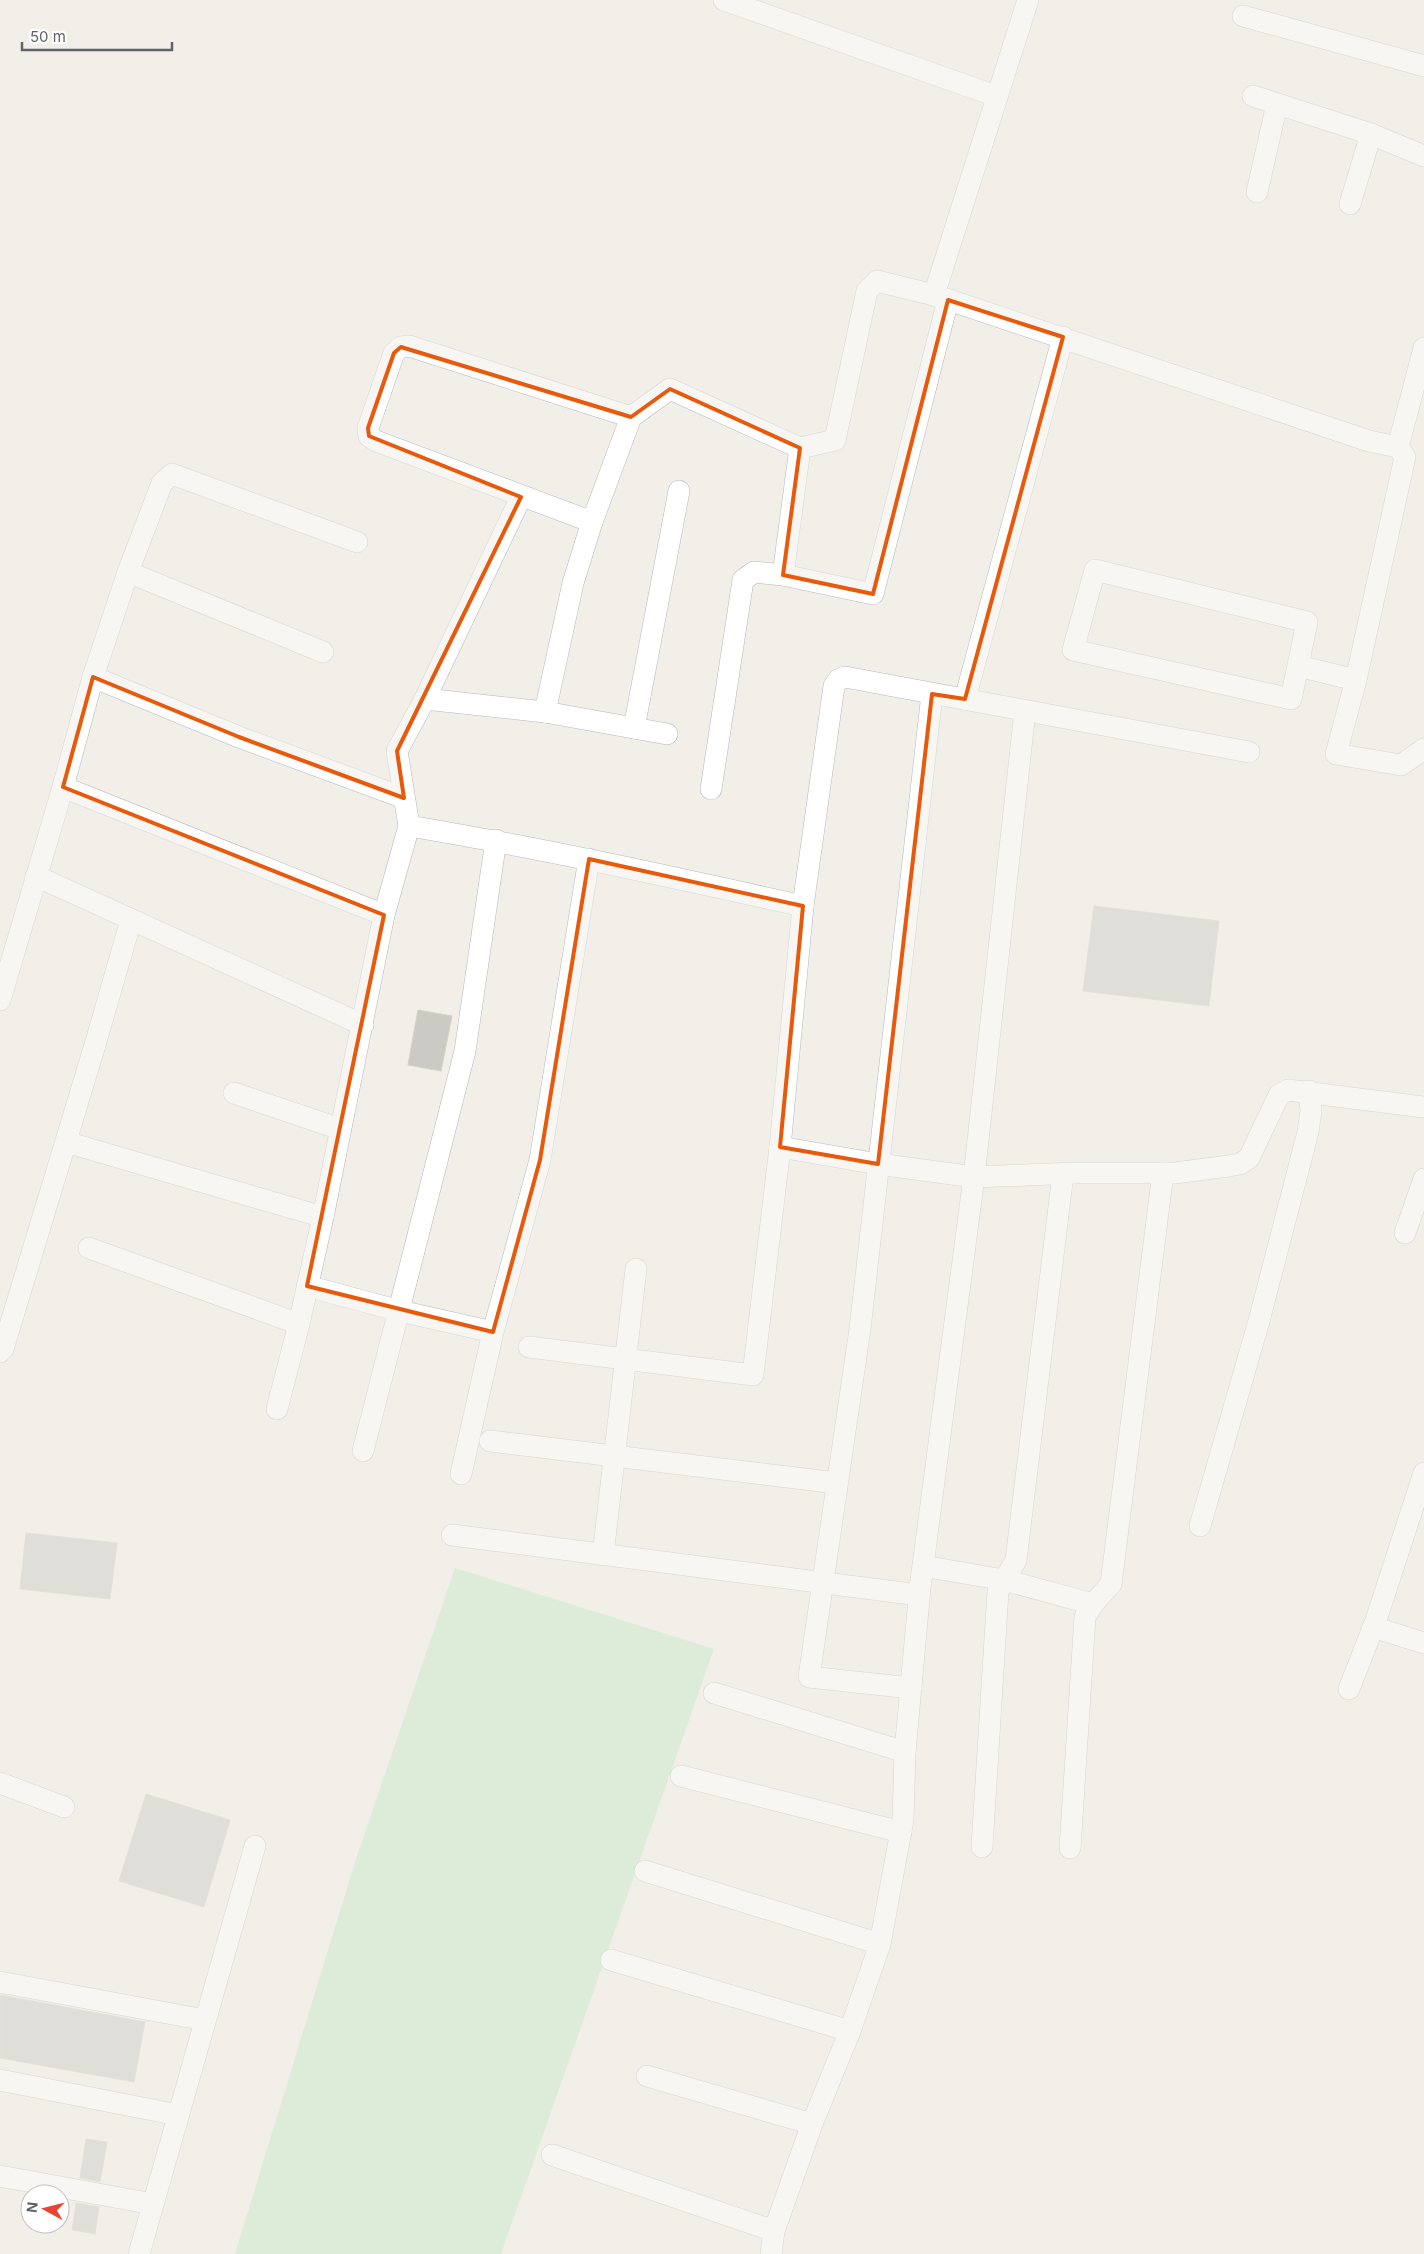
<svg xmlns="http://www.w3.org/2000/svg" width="1424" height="2254" font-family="Inter,sans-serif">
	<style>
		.green { fill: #c5e8c5 }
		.building { fill: #cccac5; stroke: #d6d1c6 }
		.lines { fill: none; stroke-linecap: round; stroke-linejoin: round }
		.street-casing { stroke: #b5b8bc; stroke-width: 22 }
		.street { stroke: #fff; stroke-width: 21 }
		.marked { fill: none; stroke: #e8590c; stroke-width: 4; stroke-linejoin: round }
	</style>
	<rect width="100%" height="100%" fill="#f1efe8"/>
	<path class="green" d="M 455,1568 L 714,1649 L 501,2254 L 235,2254 L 355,1862 Z"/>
	<g class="building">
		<path d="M 1094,906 L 1219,921 L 1209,1006 L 1083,991 Z"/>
		<path d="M 418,1010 L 452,1016 L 441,1071 L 408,1065 Z"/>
		<path d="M 26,1533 L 117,1543 L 110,1599 L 20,1589 Z"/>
		<path d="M 146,1794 L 230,1820 L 204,1907 L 119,1881 Z"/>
		<path d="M 0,1995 L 145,2022 L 134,2082 L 0,2058 Z"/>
		<path d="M 86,2139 L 107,2142 L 100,2182 L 80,2178 Z"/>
		<path d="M 76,2203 L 99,2207 L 95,2234 L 72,2230 Z"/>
	</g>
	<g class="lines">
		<g class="street-casing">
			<g id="street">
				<path d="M 724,0 L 996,96"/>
				<path d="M 1243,16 L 1424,66"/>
				<path d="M 1253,96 L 1371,134 L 1424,156"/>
				<path d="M 1257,192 L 1277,104"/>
				<path d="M 1350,204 L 1371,134"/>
				<path d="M 934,295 L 1028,0"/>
				<path d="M 1398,447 L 1405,457 L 1356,680 L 1336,754 L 1401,765 L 1424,749"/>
				<path d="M 521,497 L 425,699 L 397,751 L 409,826 C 541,848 672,877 803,906 L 780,1147 L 753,1375 L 529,1347"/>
				<path d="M 592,522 L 376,441 L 369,436 L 368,428 L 394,353 L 401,347 L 409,346 L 631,417"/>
				<path d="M 1095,570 L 1307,622 L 1291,699 L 1073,650 Z"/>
				<path d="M 128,572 L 323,652"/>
				<path d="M 783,575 L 873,594 L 948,300"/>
				<path d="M 1298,666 L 1356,680"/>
				<path d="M 93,677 L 239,737 L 404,798"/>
				<path d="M 425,699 L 545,712 L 667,734"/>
				<path d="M 965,699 L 1063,337"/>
				<path d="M 545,712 L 573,583 L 592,522 L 631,417 L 670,389 L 800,448 L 835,440 L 867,291 L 877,281 L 934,295 L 1369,441 L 1398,447 L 1424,348"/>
				<path d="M 634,728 L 679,491"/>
				<path d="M 63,787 L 384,915"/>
				<path d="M 711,789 L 743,580 L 754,572 L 783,575 L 800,448"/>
				<path d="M 36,876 L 363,1025"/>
				<path d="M 803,906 L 834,686 L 838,680 L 845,677 L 1249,752"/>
				<path d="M 0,1000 L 63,787 L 93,677 L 128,572 L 162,483 L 172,474 L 357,542"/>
				<path d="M 234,1093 L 340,1129"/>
				<path d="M 66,1142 L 323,1217"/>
				<path d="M 780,1147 L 878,1164 L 974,1177 L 1077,1173 L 1175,1173 L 1229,1166 L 1240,1164 L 1249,1158 L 1279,1095 L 1288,1090 L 1424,1107"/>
				<path d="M 1405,1233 L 1424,1179"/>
				<path d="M 89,1248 L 299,1324"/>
				<path d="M 307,1286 L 400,1311 L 493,1332"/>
				<path d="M 0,1352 L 3,1349 L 95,1045 L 131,920"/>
				<path d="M 277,1409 L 299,1324 L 323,1217 L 384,915 L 409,826"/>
				<path d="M 490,1441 L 837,1483"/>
				<path d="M 363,1451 L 465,1051 L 496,840"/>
				<path d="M 461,1474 L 493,1332 L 540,1160 L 589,859"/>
				<path d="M 1200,1526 L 1259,1321 L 1308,1132 L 1311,1111 L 1309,1091"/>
				<path d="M 452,1535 L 919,1595"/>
				<path d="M 603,1555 L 636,1269"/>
				<path d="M 923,1566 L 1004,1580 L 1093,1604"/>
				<path d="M 1373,1627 L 1424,1643"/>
				<path d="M 911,1688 L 809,1677 L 860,1329 L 932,694"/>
				<path d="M 1349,1689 L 1376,1620 L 1424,1473"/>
				<path d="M 714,1693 L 905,1752"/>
				<path d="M 681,1776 L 901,1832"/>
				<path d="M 0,1783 L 64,1807"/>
				<path d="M 982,1847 L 998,1591 L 1016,1560 L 1063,1174"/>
				<path d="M 1070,1848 L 1085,1617 L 1093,1604 L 1111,1584 L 1163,1173"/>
				<path d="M 645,1871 L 880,1944"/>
				<path d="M 611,1960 L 850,2031"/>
				<path d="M 0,1982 L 205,2020"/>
				<path d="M 647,2076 L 812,2124"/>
				<path d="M 0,2080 L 178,2115"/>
				<path d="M 552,2155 L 774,2231"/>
				<path d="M 0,2176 L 153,2204"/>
				<path d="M 139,2254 L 255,1846"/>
				<path d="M 771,2254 L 774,2231 L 812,2124 L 850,2031 L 880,1944 L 903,1820 L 905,1752 L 920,1588 L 974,1177 L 1025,711"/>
			</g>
		</g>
		<use href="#street" class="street"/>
	</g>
	<path d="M0 0H1424V2254H0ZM 948,300 L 1063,337 L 965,699 L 932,694 L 878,1164 L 780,1147 L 803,906 L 589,859 L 540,1160 L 493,1332 L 307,1286 L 384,915 L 63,787 L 93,677 L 239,737 L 404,798 L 397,751 L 521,497 L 369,436 L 368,428 L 394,353 L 401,347 L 631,417 L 670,389 L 800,448 L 783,575 L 873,594 Z" fill="#f1efe8" fill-opacity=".55" fill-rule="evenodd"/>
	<path class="marked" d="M 948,300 L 1063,337 L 965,699 L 932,694 L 878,1164 L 780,1147 L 803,906 L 589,859 L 540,1160 L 493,1332 L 307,1286 L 384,915 L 63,787 L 93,677 L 239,737 L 404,798 L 397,751 L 521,497 L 369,436 L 368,428 L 394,353 L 401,347 L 631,417 L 670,389 L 800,448 L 783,575 L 873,594 Z"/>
	<g transform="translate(45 2209) rotate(277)"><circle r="24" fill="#ffffff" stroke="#bfc1c3"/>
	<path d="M0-4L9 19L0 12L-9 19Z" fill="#ea4335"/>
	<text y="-8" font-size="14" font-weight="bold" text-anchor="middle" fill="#5f6368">N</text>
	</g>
	<path d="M22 42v8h150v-8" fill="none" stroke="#5f6368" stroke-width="2.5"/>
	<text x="30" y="42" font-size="15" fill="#5f6368" stroke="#ffffff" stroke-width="4" paint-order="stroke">50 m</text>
</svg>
